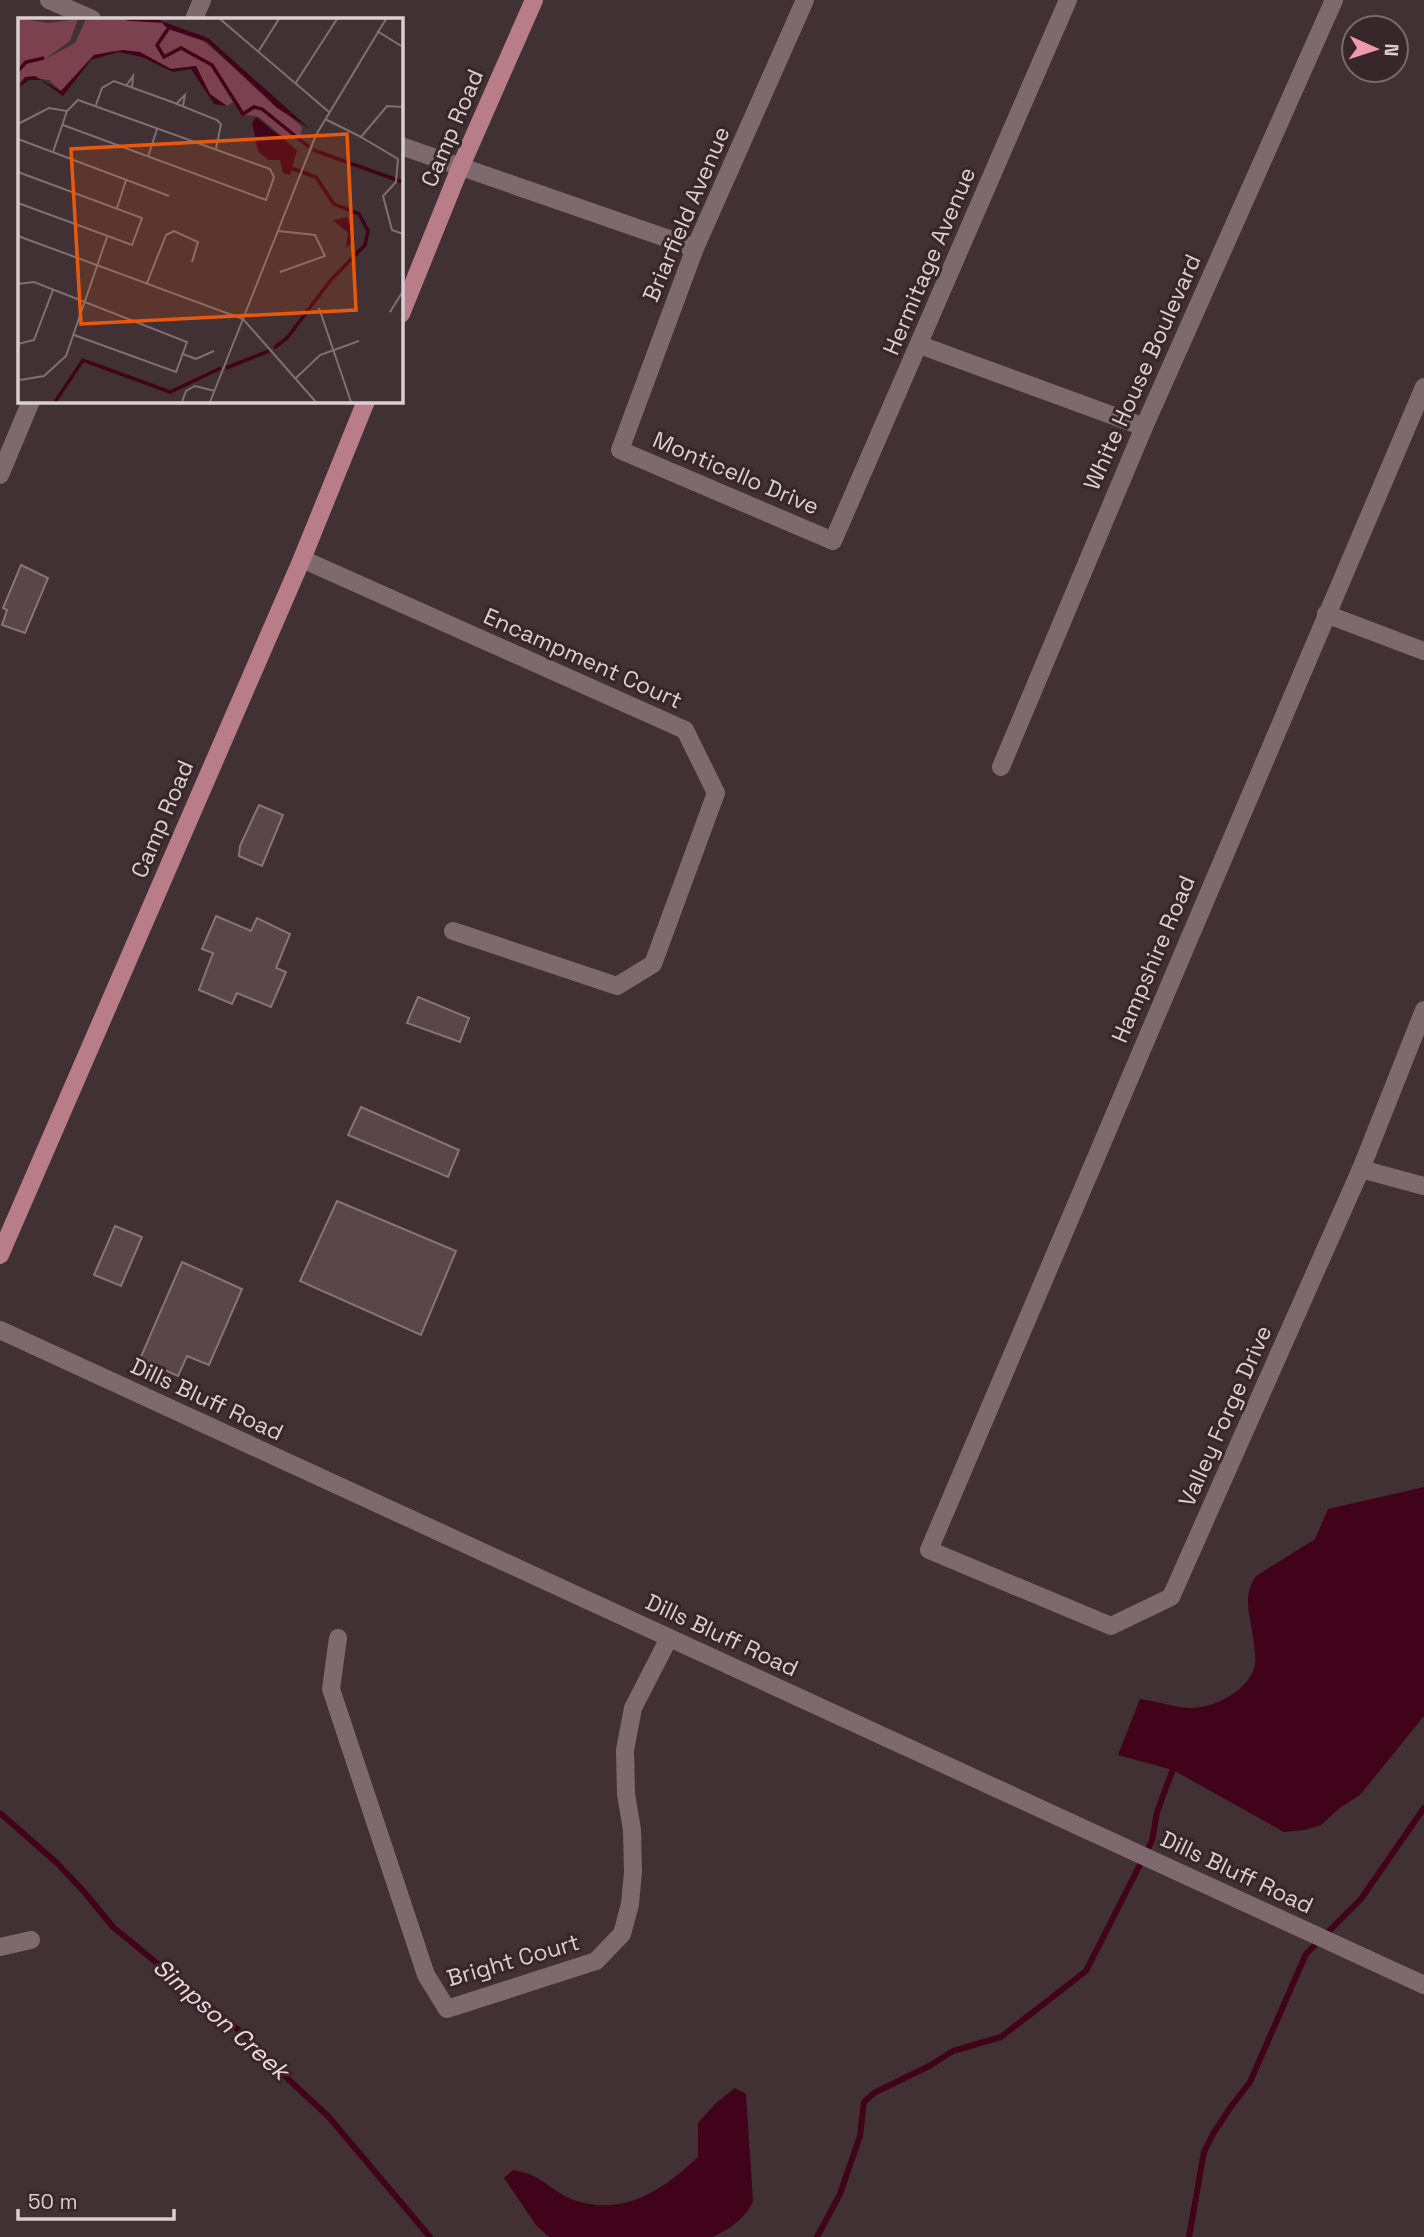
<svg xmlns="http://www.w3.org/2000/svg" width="1424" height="2237" font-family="'Space Grotesk',sans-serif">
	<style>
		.water { fill: #41031a }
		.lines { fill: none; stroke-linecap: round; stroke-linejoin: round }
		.stream { stroke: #41031a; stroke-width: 6 }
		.building { fill: #59464a; stroke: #887478; stroke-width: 2 }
		.minor { stroke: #7e6a6e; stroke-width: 18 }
		.major { stroke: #b97d8a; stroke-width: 18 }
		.labels { text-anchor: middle; stroke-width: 6; stroke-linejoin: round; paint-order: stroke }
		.street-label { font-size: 23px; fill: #dacfd1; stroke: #37272a }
		.water-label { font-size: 24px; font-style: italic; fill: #f2d8dc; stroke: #37272a }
		.inset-river { fill: none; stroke: #41031a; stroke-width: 3.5 }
		.inset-road { fill: none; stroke: #7f7073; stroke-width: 2 }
		.view { fill: #e8590c; fill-opacity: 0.15; stroke: #e8590c; stroke-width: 3.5 }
		.inset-edge { fill: none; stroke: #dacfd1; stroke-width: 3.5 }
	</style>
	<rect width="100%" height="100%" fill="#423134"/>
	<g class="water">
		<path d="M 1424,1487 L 1424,1716 L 1360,1795 L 1341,1807 L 1321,1825 L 1305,1830 L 1284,1832 L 1173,1770 L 1118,1755 L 1140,1699 C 1158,1701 1175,1708 1193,1708 C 1216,1707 1251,1689 1255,1664 C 1256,1656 1254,1645 1253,1637 C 1250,1615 1242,1596 1256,1576 L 1315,1539 L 1328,1509 Z"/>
		<path d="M 735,2088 L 746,2094 L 753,2201 C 747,2217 728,2231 712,2237 L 549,2237 L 536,2225 L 504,2178 L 513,2170 C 518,2171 524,2172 529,2174 C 543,2179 556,2193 571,2199 C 622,2218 662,2191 698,2157 L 698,2123 L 716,2103 Z"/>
	</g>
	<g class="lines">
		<g class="stream">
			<path d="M 0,1813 L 57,1863 L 86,1894 L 113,1927 L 247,2037 L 275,2067 L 328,2116 L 430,2237"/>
			<path d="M 817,2237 L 840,2194 L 860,2136 L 864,2102 L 874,2093 L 931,2065 L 953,2051 L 1001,2037 L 1086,1971 L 1152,1841 L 1157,1812 L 1173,1769"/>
			<path d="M 1189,2237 L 1204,2152 L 1213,2134 L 1230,2108 L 1250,2082 L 1306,1954 L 1361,1899 L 1424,1808"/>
		</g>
	</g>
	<g class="building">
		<path d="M 21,565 L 48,578 L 25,633 L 2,625 L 7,610 L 3,608 Z"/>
		<path d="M 259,805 L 283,815 L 262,866 L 239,856 L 240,846 Z"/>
		<path d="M 216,916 L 251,931 L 257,918 L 290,934 L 276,968 L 286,972 L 271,1007 L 237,993 L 232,1004 L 199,990 L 213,953 L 202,949 Z"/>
		<path d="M 418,997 L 469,1018 L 460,1042 L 407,1023 Z"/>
		<path d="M 361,1107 L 459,1150 L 448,1177 L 348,1135 Z"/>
		<path d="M 337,1201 L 456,1251 L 421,1335 L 300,1281 Z"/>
		<path d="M 115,1226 L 142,1237 L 121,1286 L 94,1275 Z"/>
		<path d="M 182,1262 L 242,1289 L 209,1365 L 187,1356 L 178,1376 L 140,1359 Z"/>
	</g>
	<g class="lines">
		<g class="minor">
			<path d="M 49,0 L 92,19"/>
			<path d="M 805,0 L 695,248 L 620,450 L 833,541 L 1068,0"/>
			<path d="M 194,19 L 202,0"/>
			<path d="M 401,146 L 695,248"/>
			<path d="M 920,345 L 1144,427"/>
			<path d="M 1424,387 L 929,1550 L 1111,1626 L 1171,1597 L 1361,1169 L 1424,1010"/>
			<path d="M 0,475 L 31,401"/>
			<path d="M 302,559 L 685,730 L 716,793 L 653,964 L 617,986 L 453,931"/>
			<path d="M 1326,614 L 1424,651"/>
			<path d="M 1001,767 L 1144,427 L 1334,0"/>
			<path d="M 1361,1169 L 1424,1186"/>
			<path d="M 0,1330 L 1424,1985"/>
			<path d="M 338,1638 L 331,1689 L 426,1975 L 447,2009 L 596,1961 L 622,1934 L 630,1904 L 633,1872 L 632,1830 L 626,1794 L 625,1750 L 633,1708 L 669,1638"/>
			<path d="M 0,1947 L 31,1940"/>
		</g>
		<g class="major">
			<path d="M 401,314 L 460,168 L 534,0"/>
			<path d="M 0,1255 L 302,559 L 366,401"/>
		</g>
	</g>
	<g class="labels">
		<g class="street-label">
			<text transform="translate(452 128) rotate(-67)" y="8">Camp Road</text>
			<text transform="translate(686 214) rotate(-67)" y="8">Briarfield Avenue</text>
			<text transform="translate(929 261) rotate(-67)" y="8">Hermitage Avenue</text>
			<text transform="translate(1142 372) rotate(-66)" y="8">White House Boulevard</text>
			<text transform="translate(736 473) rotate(23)" y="8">Monticello Drive</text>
			<text transform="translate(583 658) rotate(24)" y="8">Encampment Court</text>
			<text transform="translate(162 819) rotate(-67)" y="8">Camp Road</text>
			<text transform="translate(1153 959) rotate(-67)" y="8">Hampshire Road</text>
			<text transform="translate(207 1399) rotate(25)" y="8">Dills Bluff Road</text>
			<text transform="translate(1225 1416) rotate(-66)" y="8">Valley Forge Drive</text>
			<text transform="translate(722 1635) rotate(25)" y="8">Dills Bluff Road</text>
			<text transform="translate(1237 1872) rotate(25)" y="8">Dills Bluff Road</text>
			<text transform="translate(513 1960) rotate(-16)" y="8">Bright Court</text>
		</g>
		<g class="water-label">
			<text transform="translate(221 2019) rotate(41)" y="8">Simpson Creek</text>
		</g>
	</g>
	<g transform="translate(18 18)">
		<rect width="385" height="385" fill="#423134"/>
		<path d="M 4,1 L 30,5 L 60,1 L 52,23 L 27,41 L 57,25 L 68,1 L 140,2 L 150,11 L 180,18 L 284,109 L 283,117 L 265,119 L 241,99 L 225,96 L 215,84 L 209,88 L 192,76 L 178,48 L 153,51 L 127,38 L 95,33 L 76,37 L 43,73 L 31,62 L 8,59 L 0,65 L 0,3 Z" fill="#7b414f"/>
		<path d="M 143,3 L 190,20 L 292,111 L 259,90 L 189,24 L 150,11 ZM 105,32 L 122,34 L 153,51 L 178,48 L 192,76 L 209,88 L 196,86 L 173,51 L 155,54 L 124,39 L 100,34 L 73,42 L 45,78 L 23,62 L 11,62 L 0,70 L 7,59 L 17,58 L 43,73 L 76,37 ZM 238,99 L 279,132 L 272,157 L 265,155 L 262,142 L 250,142 L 240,133 L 234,105 ZM 329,199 L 337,221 L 328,230 L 330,215 L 315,202 Z" fill="#41031a"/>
		<path class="inset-river" d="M 109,1 L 143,3M 150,11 L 139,27 L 146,39 L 163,30 L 194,47 L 225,96 L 236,89 L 244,91 L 291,129M 0,53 L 8,44 L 26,40M 295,132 L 385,164M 256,330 L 269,320 L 312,263 L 347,227 L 350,213 L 341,196 L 316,186 L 298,159 L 273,150M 208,350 L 251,333M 37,384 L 65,342 L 152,374 L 203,350"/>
		<path class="inset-road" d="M 202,1 L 311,94M 359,13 L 385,29M 240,34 L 261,1M 277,66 L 319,1M 108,68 L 115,58 L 114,70M 158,86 L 167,77 L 165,88M 78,87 L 84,70 L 96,63 L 154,84 L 199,102 L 203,106 L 198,131M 307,101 L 343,119 L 369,88 L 385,89M 0,106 L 31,90 L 49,93M 343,119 L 380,141 L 378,164 L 365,178 L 374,212 L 385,216M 0,121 L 151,178M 35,134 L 49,93 L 60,82 L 252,151 L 256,159 L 248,182 L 45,107M 130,139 L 139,111M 0,154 L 124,200 L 114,227 L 0,185M 99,190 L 108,162M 260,213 L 297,217 L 307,238 L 262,254M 0,218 L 225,301 L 298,384M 129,265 L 148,217 L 156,213 L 180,224 L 174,244M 0,266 L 16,264 L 169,324 L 158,354 L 56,317M 301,290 L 333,384M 372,294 L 385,273M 0,326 L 16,322 L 35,272M 165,336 L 178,341 L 196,333M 278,360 L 302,337 L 341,323M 2,362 L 26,358 L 48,338 L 89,219M 164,384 L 168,373 L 177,368 L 197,373M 192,384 L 298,117 L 368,1"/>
		<path class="view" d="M 329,116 L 338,292 L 63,306 L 53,131 Z"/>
		<rect width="385" height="385" class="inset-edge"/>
	</g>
	<g transform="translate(1375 49) rotate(93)"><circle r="33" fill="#37272a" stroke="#786a6d" stroke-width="2"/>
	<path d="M0-5L12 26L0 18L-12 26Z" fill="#f29aad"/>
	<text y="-10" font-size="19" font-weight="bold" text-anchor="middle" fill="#dacfd1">N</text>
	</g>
	<path d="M18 2209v10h156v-10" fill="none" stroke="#dacfd1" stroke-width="3.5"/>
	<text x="28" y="2209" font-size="21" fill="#dacfd1" stroke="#37272a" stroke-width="5" paint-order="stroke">50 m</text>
</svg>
